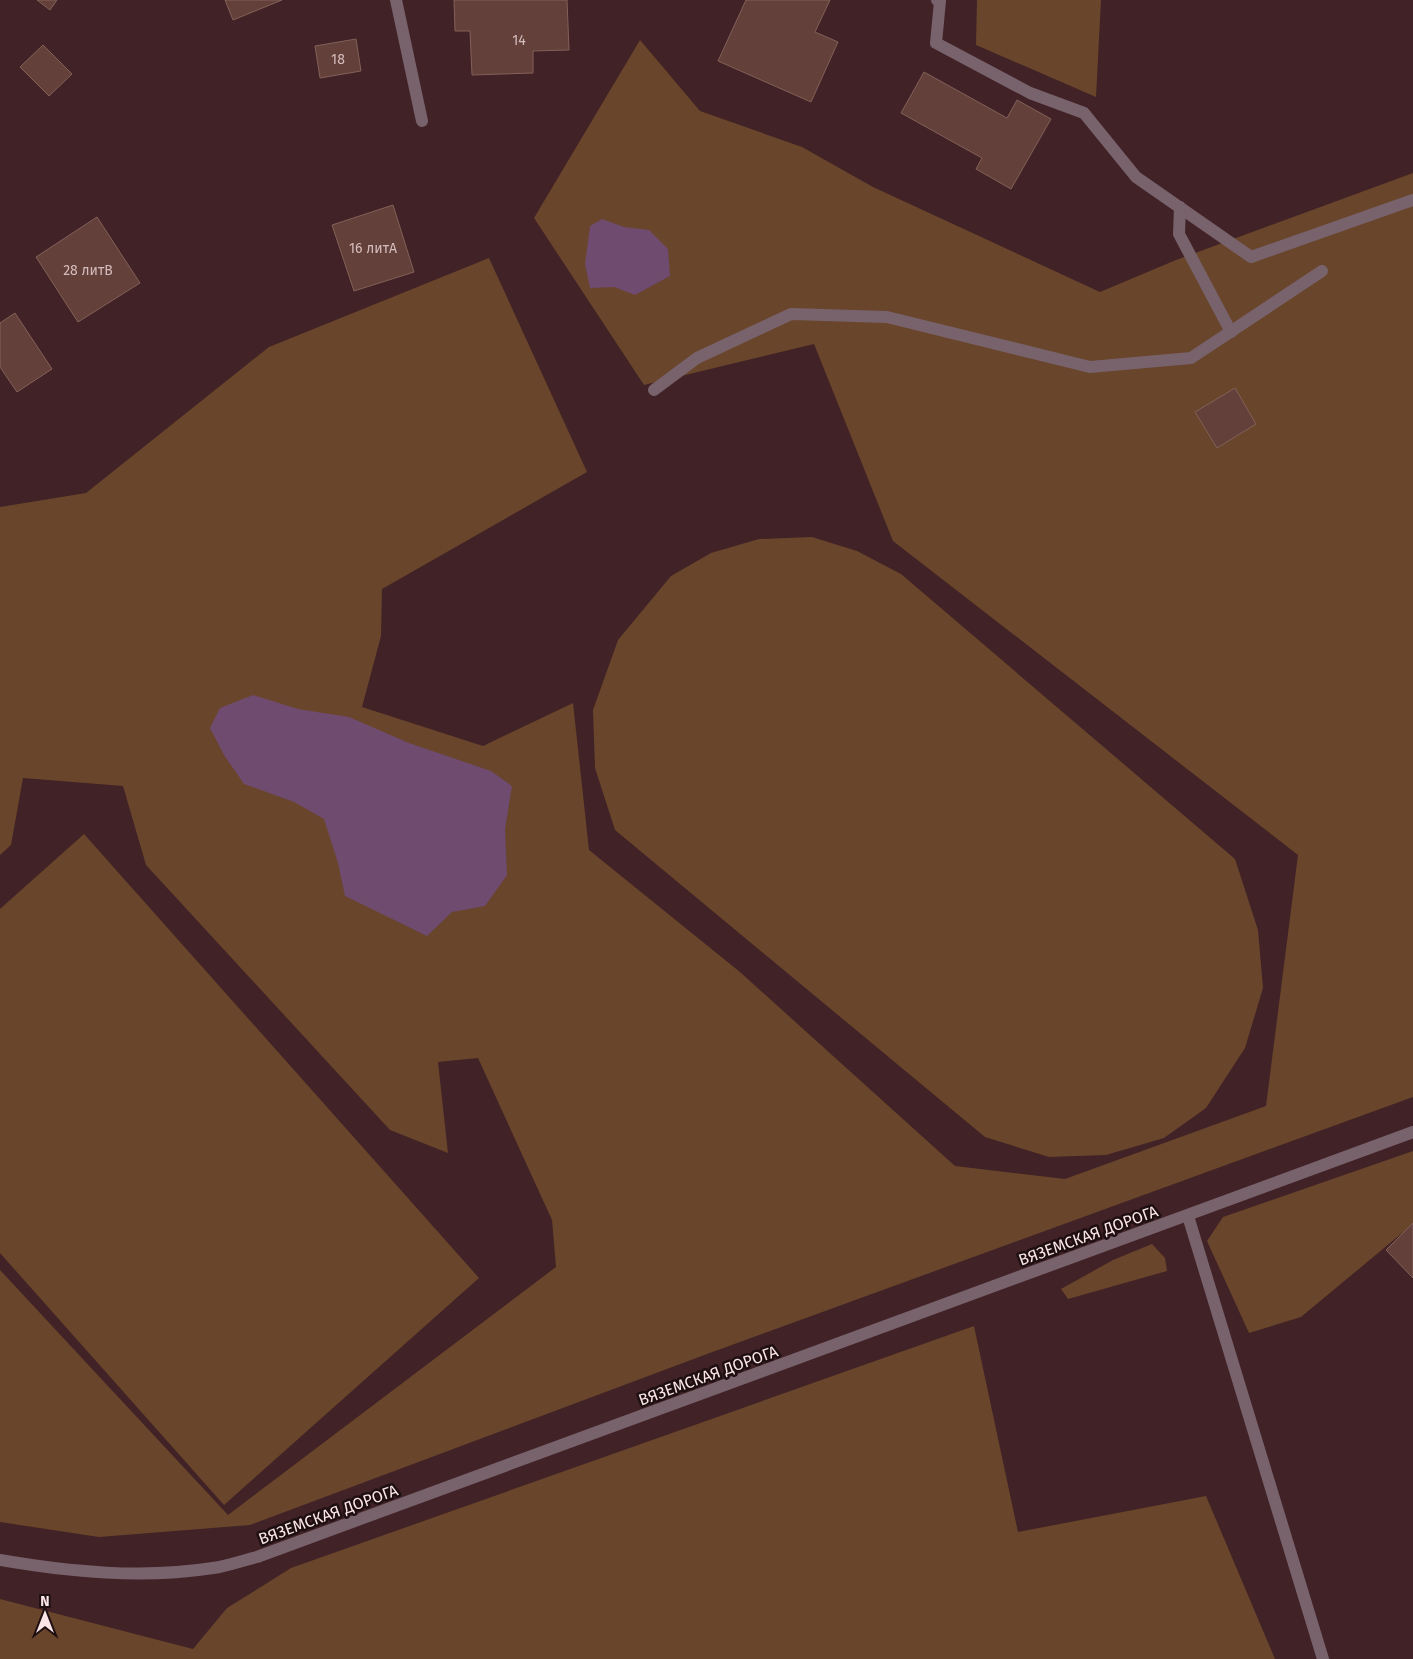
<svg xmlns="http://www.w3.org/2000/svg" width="1413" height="1659" font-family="'Fira Sans',sans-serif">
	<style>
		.green { fill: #69452b }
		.water { fill: #6f4b6f }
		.building { fill: #63413a; stroke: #836058 }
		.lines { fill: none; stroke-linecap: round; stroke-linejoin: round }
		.minor { stroke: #78626c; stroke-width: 12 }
		.labels { text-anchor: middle; stroke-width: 5; stroke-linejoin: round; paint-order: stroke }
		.number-label { font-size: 14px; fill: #d5bcbc }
		.street-label { font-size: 16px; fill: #fbe5e7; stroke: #1e1012 }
	</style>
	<rect width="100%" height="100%" fill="#412226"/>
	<g class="green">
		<path d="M 977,0 L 1101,0 L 1096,97 L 976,45 Z"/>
		<path d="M 640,40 L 700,111 L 802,147 L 873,187 L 1100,292 L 1176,260 L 1413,173 L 1413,1097 L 707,1354 L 250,1525 L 99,1537 L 0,1522 L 0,1270 L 228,1515 L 556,1267 L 552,1220 L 478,1058 L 438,1062 L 448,1153 L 390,1130 L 146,865 L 123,786 L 23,778 L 11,845 L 0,855 L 0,507 L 86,493 L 269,347 L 489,258 L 587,472 L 382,589 L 381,636 L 362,707 L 483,746 L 573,703 L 589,850 L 740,972 L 955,1166 L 1065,1179 L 1266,1106 L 1298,855 L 893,541 L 814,344 L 644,385 L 534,218 Z"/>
		<path d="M 812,537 L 857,551 L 901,574 L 1235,859 L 1258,930 L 1263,988 L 1245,1048 L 1206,1108 L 1164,1138 L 1106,1155 L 1049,1157 L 985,1137 L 615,830 L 595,768 L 593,710 L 618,640 L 671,576 L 711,553 L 759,539 Z"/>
		<path d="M 84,834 L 479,1278 L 224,1505 L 0,1253 L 0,909 Z"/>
		<path d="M 1413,1151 L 1413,1224 L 1301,1317 L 1249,1333 L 1207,1241 L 1223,1217 Z"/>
		<path d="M 1152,1244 L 1165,1258 L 1167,1271 L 1068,1299 L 1061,1289 L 1113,1260 Z"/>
		<path d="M 974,1326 L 1018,1532 L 1206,1496 L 1275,1659 L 0,1659 L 0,1599 L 193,1649 L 227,1608 L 291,1568 Z"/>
	</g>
	<g class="water">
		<path d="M 602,219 L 624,227 L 649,230 L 668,249 L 670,276 L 635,295 L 614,287 L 590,288 L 585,264 L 590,226 Z"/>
		<path d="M 253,695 L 298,709 L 349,717 L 409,743 L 491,771 L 512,786 L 505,829 L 507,875 L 485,906 L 452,912 L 427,936 L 345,896 L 338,863 L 324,819 L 294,802 L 244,784 L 224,755 L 210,728 L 220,708 Z"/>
	</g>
	<g class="building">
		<path d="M 37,0 L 57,0 L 50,10 Z"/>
		<path d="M 225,0 L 282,0 L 233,20 Z"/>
		<path d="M 454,0 L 567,0 L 569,50 L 533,51 L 533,73 L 472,75 L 470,31 L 455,31 Z"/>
		<path d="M 746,0 L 830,0 L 815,32 L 838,42 L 811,102 L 718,61 Z"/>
		<path d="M 356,39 L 361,71 L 320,78 L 315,46 Z"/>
		<path d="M 43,45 L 72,74 L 49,96 L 20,67 Z"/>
		<path d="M 924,72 L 1007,118 L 1017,100 L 1051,119 L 1011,189 L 976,169 L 982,158 L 901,113 Z"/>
		<path d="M 393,205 L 414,272 L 354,291 L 332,225 Z"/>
		<path d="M 97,217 L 140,283 L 78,322 L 36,257 Z"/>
		<path d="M 15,313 L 52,369 L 17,392 L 0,367 L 0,323 Z"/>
		<path d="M 1235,388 L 1256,424 L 1217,448 L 1195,412 Z"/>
		<path d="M 1413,1223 L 1413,1278 L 1386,1250 Z"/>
	</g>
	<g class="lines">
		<g class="minor">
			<path d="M 396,0 L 422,121"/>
			<path d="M 937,0 L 940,1 L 936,43 L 1030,93 L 1084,113 L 1136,177 L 1251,257 L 1413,200"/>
			<path d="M 1180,207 L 1179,234 L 1231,332"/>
			<path d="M 654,390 L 697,358 L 791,314 L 887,317 L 1090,367 L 1191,358 L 1322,271"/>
			<path d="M 1188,1216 L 1323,1659"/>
			<path d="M 0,1560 C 70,1572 142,1579 213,1568 C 228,1566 243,1560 257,1557 L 1413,1132"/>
		</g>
	</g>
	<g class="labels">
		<g class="number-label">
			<text x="519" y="45">14</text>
			<text x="338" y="64">18</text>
			<text x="373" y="253">16 литА</text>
			<text x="88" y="275">28 литВ</text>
		</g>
		<g class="street-label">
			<text transform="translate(1088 1235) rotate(-20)" y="6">ВЯЗЕМСКАЯ ДОРОГА</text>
			<text transform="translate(708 1375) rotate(-20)" y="6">ВЯЗЕМСКАЯ ДОРОГА</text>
			<text transform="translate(328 1514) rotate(-20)" y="6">ВЯЗЕМСКАЯ ДОРОГА</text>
		</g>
	</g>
	<g transform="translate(45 1614)" stroke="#1e1012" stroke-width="4" paint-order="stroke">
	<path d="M0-4L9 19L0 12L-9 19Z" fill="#fbe5e7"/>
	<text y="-8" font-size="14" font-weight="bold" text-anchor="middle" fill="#fbe5e7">N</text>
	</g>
</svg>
